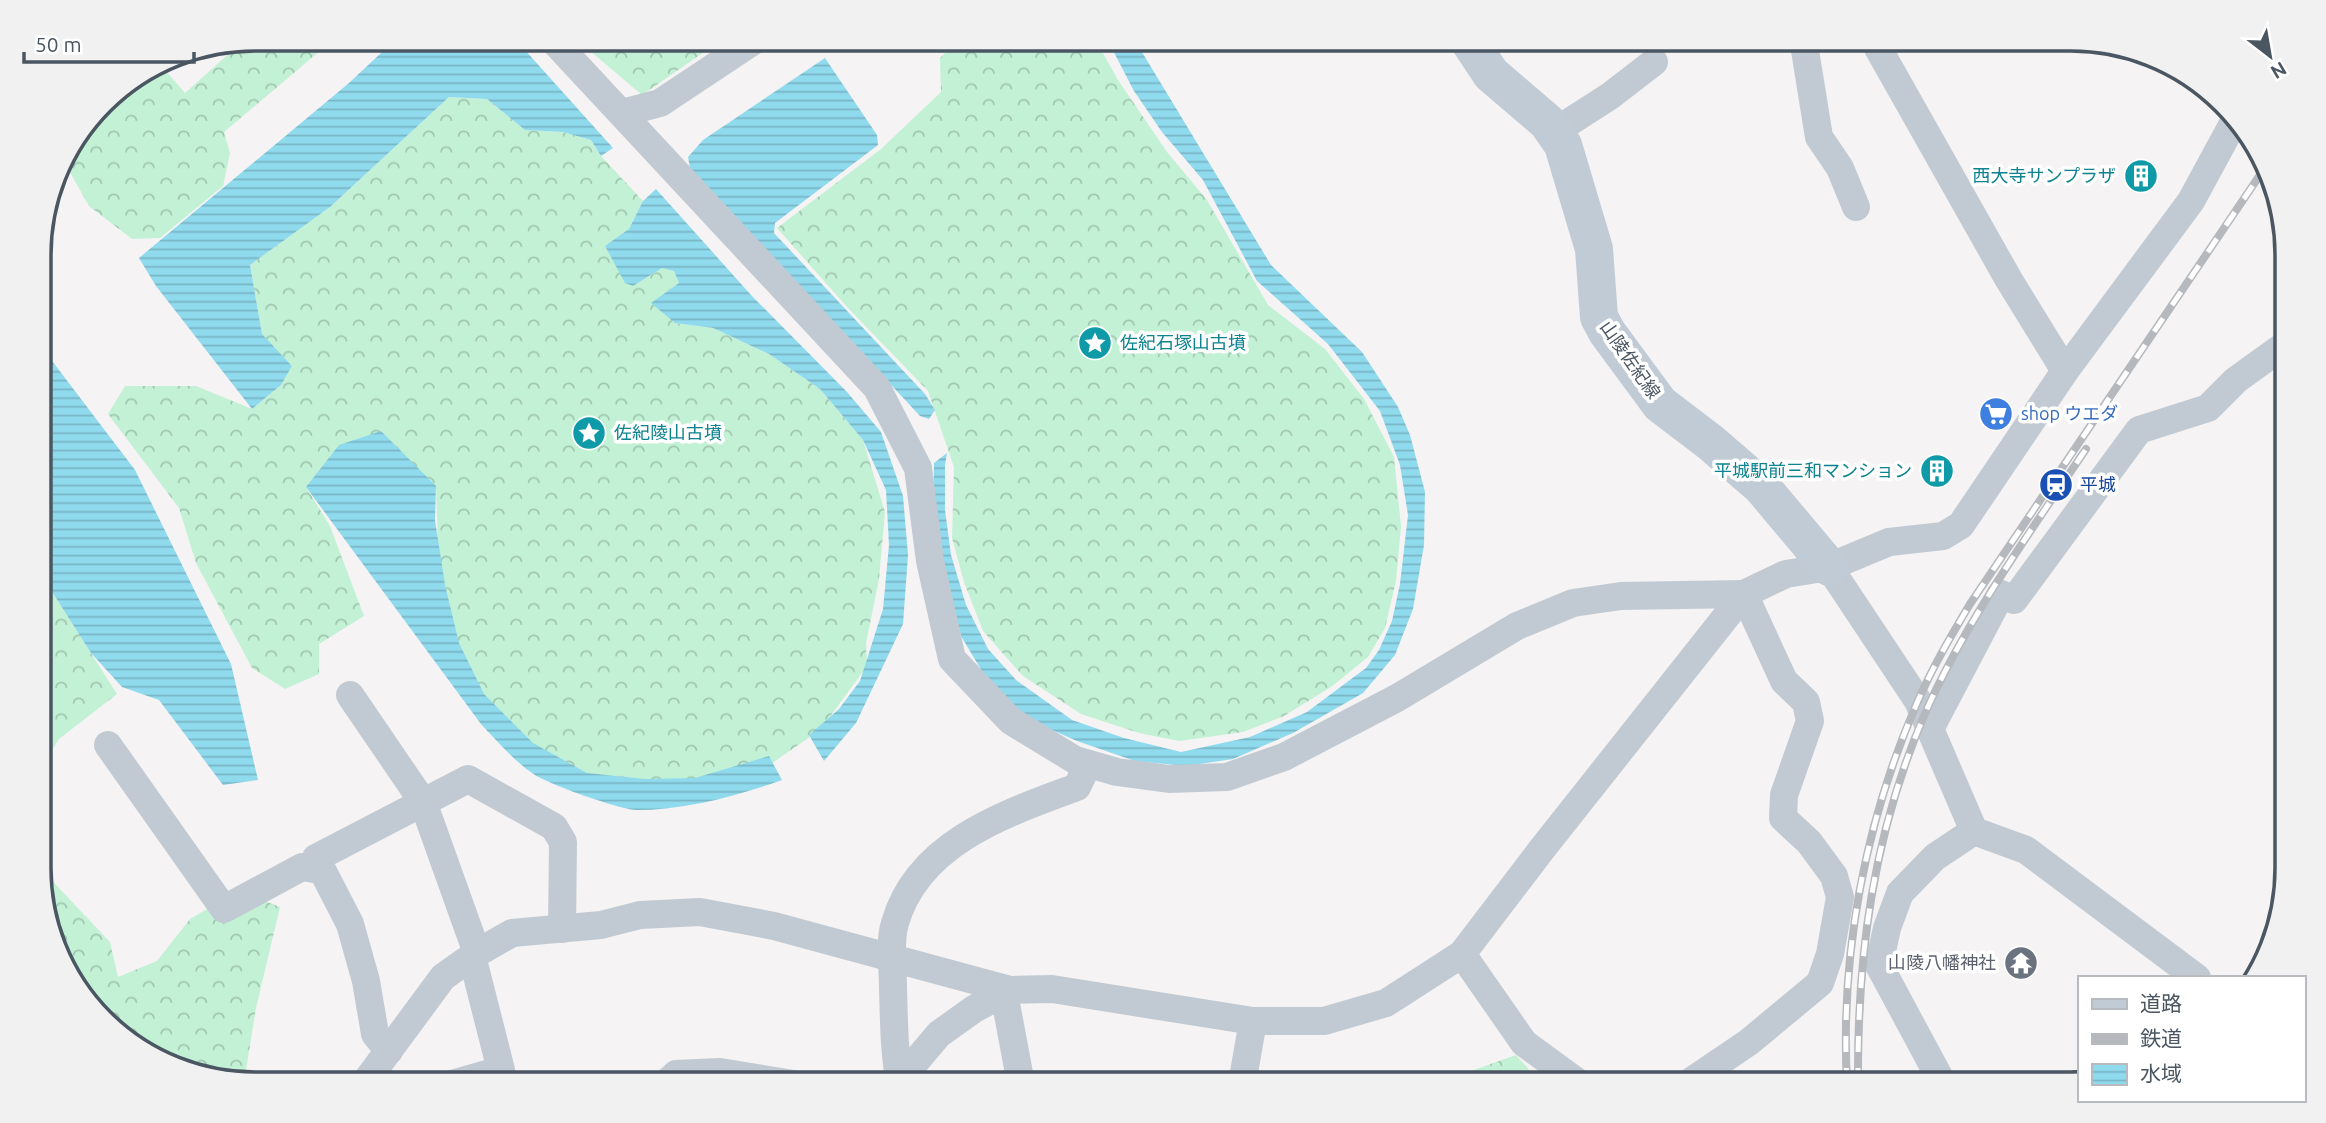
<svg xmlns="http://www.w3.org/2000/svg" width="2326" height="1123" font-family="Ubuntu,'Noto Sans JP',sans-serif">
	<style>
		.forest { fill: url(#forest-crowns) }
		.water { fill: url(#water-rules) }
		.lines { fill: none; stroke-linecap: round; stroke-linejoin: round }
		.street { stroke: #c1cad2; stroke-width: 28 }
		.secondary { stroke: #c1cbd6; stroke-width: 38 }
		.rail-casing { stroke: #b5b8bd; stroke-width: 8 }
		.rail { stroke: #fff; stroke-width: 5; stroke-dasharray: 16; stroke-linecap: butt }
		.labels { text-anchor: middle; stroke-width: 7; stroke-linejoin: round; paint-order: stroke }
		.culture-label { font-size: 18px; fill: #0d838f; stroke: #fff; text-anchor: end }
		.street-label { font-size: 18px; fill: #4a5661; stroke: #fff }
		.shop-label { font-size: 18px; fill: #366cbe; stroke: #fff; text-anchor: start }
		.transit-label { font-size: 18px; fill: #164399; stroke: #fff; text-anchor: start }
		.worship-label { font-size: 18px; fill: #5b616d; stroke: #fff; text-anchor: end }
		.rim { fill: none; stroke: #4a5661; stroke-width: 3.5 }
	</style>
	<defs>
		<pattern id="forest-crowns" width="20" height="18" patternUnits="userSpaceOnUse" patternTransform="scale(1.75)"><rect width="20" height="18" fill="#c3f1d5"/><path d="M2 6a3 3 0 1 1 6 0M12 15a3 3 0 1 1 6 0" fill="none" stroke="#a0c6b0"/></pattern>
		<pattern id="water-rules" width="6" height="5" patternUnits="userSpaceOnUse" patternTransform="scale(1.75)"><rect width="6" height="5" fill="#90daee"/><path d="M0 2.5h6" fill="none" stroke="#78b4c4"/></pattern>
	</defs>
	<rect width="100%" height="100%" fill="#f5f3f3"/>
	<g class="forest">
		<path d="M 255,38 L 334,39 L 224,132 L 230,153 L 223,186 L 160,238 L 132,239 L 89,206 L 62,158 L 112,93 L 159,63 L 185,93 L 243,41 Z"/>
		<path d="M 576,39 L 723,39 L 642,95 Z"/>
		<path d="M 959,39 L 1095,39 L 1118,80 L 1167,152 L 1207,200 L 1268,305 L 1325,349 L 1364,399 L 1394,457 L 1401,526 L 1396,581 L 1385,628 L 1368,657 L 1331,687 L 1284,716 L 1243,732 L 1179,741 L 1139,733 L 1081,714 L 1023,676 L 983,631 L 964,582 L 952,538 L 954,467 L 928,391 L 848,308 L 777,228 L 881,149 L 941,92 L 940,58 Z"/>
		<path d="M 449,97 L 487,99 L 525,130 L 563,132 L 591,140 L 601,156 L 643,201 L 629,229 L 633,286 L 662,268 L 674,271 L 679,283 L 652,303 L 675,323 L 713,328 L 769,354 L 820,389 L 863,440 L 885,512 L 879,579 L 866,643 L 867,666 L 821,729 L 748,780 L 650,791 L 537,759 L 442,663 L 436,486 L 306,487 L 330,526 L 364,616 L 319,644 L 319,674 L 285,689 L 252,668 L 196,563 L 179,508 L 108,414 L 125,386 L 196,386 L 252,409 L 281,385 L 292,366 L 262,335 L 250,265 L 330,207 Z"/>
		<path d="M 40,573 L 117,694 L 59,739 L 40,769 Z"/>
		<path d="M 40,868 L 110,942 L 118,977 L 157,961 L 190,919 L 238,891 L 280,907 L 256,1008 L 244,1082 L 160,1062 L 83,999 L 40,897 Z"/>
		<path d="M 1516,1055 L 1542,1084 L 1447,1084 L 1471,1071 Z"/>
	</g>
	<g class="water">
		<path d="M 396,39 L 515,39 L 613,148 L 601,156 L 591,140 L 563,132 L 525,130 L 487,99 L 449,97 L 330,207 L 250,265 L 262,334 L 292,366 L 281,385 L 252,409 L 156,286 L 139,258 L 349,83 Z"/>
		<path d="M 1107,39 L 1134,39 L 1271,265 L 1362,352 L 1398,407 L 1410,435 L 1425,492 L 1424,545 L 1413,609 L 1395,655 L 1363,693 L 1293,733 L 1233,759 L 1186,766 L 1135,761 L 1077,741 L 1027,719 L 986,678 L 961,636 L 933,527 L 934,463 L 947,453 L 945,465 L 945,510 L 951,555 L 966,605 L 988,649 L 1016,680 L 1072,720 L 1124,738 L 1181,752 L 1250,737 L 1307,712 L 1366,668 L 1379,650 L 1392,621 L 1400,584 L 1408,515 L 1400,465 L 1380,411 L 1328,344 L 1257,281 L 1203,180 L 1162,132 L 1134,91 Z"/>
		<path d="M 825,58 L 877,135 L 878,145 L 775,223 L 774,233 L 925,394 L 935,410 L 929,419 L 920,416 L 690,168 L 688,157 L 703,140 Z"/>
		<path d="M 656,189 L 751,295 L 847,392 L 881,432 L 903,496 L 908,555 L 903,624 L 856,723 L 824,761 L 809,735 L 839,709 L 860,681 L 883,609 L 889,545 L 886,490 L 863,440 L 820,389 L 769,354 L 713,328 L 675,323 L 651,303 L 679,283 L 674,271 L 662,268 L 633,286 L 625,283 L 605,246 L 629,229 L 643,201 Z"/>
		<path d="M 39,348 L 46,353 L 135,470 L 231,664 L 258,780 L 223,785 L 159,700 L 122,687 L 91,653 L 40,573 Z"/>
		<path d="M 381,431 L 436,486 L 435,520 L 445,585 L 459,643 L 484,694 L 533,743 L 587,773 L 645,779 L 695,778 L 769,756 L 782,780 C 737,796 684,810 636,810 C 618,809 551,785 535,775 C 515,762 497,741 481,724 L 306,487 L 339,445 Z"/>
	</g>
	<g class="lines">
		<g class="street">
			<path d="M 551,38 L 877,388 L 918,468 L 930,561 L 952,659 L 1011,721 L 1075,760 L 1117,772 L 1169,779 L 1227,777 L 1284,757 L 1397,698 L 1517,626 L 1573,603 L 1621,596 L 1744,594 L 1784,681 L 1806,702 L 1810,721 L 1784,795 L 1783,818 L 1809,842 L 1834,876 L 1840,897 L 1830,954 L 1820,983 L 1749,1042 L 1687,1084"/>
			<path d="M 1803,38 L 1819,137 L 1840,168 L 1856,207"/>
			<path d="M 1878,48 L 2009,280 L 2065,371"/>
			<path d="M 622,113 L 660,103 L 758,38"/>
			<path d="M 1554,132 L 1610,96 L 1654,62"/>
			<path d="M 1829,567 L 1918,701 L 1974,831 L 2026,850 L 2197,978"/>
			<path d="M 350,695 L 423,802 L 477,953"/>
			<path d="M 1930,729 L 2001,594 L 2014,600 L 2139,430 L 2208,408 L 2236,380 L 2286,344"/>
			<path d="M 108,745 L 224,909 L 302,867 L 320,870"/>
			<path d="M 1462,954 L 1524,1043 L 1580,1084"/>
			<path d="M 1004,993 L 1021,1084"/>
			<path d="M 389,1051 L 375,1034 L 366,981 L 350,924 L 316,858 L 468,779 L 554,827 L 563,842 L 562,929"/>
			<path d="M 364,1084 L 443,977 L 477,953 L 512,933 L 601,925 L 640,915 L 700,912 L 774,926 L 1010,990"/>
			<path d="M 452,1084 L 501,1070 L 472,956"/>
			<path d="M 665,1084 L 676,1074 L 720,1072 L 793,1084"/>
			<path d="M 900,1084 C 894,1052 894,1021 893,988 C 893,968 889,942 895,923 C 918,842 1007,813 1077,787 L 1088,764"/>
			<path d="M 901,1084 L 906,1073 L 939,1034 L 974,1009 L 1010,990 L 1052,989 L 1253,1021 L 1324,1021 L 1386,1003 L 1462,954 L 1542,849 L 1744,594 L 1786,574 L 1829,567 L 1889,542 L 1943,536 L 1961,525 L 2065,371 L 2191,201 L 2235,120"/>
			<path d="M 1242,1084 L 1253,1021"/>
			<path d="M 1943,1084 L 1879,965 L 1887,928 L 1900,893 L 1935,857 L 1974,831"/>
		</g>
		<path class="secondary" d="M 1467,38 L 1491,74 L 1547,122 L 1563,145 L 1594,249 L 1599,317 L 1607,332 L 1660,404 L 1710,442 L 1761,486 L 1829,567"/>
		<g class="rail-casing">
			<g id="rail">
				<path d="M 1847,1084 C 1840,954 1865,822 1917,703 C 1932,668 1951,636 1970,604 L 2264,169"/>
				<path d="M 1858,1084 C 1857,956 1873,835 1924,716 C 1963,625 2030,532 2086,449"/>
			</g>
		</g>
		<use href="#rail" class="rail"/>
	</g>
	<defs>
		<g id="building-disc" transform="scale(1.75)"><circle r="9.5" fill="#0f9aa8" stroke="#fff"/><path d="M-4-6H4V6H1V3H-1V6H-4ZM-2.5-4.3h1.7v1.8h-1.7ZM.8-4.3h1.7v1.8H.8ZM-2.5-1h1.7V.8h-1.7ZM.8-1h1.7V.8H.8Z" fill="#fff"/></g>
		<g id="sight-disc" transform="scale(1.75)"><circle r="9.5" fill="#0f9aa8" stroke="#fff"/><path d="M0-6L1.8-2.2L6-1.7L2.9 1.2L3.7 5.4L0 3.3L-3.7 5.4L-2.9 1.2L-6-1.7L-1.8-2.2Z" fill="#fff"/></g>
		<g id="supermarket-disc" transform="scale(1.75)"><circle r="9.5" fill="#3f7fe0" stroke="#fff"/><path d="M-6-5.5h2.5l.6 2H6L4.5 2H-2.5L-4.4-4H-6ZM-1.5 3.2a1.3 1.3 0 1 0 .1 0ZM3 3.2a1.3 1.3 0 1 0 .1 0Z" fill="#fff"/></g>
		<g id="station-disc" transform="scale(1.75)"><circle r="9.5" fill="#1a4fb4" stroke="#fff"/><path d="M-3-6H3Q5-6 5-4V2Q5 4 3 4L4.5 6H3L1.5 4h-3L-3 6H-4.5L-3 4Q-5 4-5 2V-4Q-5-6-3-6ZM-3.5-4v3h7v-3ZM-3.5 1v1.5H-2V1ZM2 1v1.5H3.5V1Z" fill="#fff"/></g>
		<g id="temple-disc" transform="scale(1.75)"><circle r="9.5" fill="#6b7280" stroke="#fff"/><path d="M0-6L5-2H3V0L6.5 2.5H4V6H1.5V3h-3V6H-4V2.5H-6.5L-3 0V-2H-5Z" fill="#fff"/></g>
	</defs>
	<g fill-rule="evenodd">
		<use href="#building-disc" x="2141" y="176"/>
		<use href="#sight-disc" x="1095" y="343"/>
		<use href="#supermarket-disc" x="1996" y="414"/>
		<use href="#sight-disc" x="589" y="433"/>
		<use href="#building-disc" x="1937" y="471"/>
		<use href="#station-disc" x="2056" y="485"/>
		<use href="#temple-disc" x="2021" y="963"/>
	</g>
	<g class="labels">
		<g class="culture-label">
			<text x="2116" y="182">西大寺サンプラザ</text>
			<text x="1120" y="349" text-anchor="start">佐紀石塚山古墳</text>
			<text x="614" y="439" text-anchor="start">佐紀陵山古墳</text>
			<text x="1912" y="477">平城駅前三和マンション</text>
		</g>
		<g class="street-label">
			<text transform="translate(1630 360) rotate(55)" y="6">山陵佐紀線</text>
		</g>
		<g class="shop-label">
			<text x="2021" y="420">shop ウエダ</text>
		</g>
		<g class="transit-label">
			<text x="2080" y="491">平城</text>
		</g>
		<g class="worship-label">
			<text x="1996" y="969">山陵八幡神社</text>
		</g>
	</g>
	<path d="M0 0H2326V1123H0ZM255 51H2071A204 204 0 0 1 2275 255V868A204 204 0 0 1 2071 1072H255A204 204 0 0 1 51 868V255A204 204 0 0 1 255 51Z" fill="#f1f1f2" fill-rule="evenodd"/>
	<path class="rim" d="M255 51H2071A204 204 0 0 1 2275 255V868A204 204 0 0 1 2071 1072H255A204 204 0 0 1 51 868V255A204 204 0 0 1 255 51Z"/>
	<rect x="2078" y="976" width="228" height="126" fill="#ffffff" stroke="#b7bbc0" stroke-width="2"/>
	<rect x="2092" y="999" width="35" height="10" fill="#c1cbd6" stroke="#b7bbc0" stroke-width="2"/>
	<text x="2140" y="1011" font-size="21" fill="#4a5661">道路</text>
	<rect x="2092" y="1034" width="35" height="10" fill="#b5b8bd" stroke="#b7bbc0" stroke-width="2"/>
	<text x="2140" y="1046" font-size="21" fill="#4a5661">鉄道</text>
	<rect x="2092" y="1064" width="35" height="21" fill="url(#water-rules)" stroke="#b7bbc0" stroke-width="2"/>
	<text x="2140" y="1081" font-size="21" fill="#4a5661">水域</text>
	<g transform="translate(2270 56) rotate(149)" stroke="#ffffff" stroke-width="5" paint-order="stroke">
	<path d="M0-5L12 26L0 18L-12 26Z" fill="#4a5661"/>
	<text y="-10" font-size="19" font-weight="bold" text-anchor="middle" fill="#4a5661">N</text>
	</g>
	<path d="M24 52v10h170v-10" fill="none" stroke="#4a5661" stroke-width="3.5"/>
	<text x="35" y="52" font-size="21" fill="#4a5661" stroke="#ffffff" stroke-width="5" paint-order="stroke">50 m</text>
</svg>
